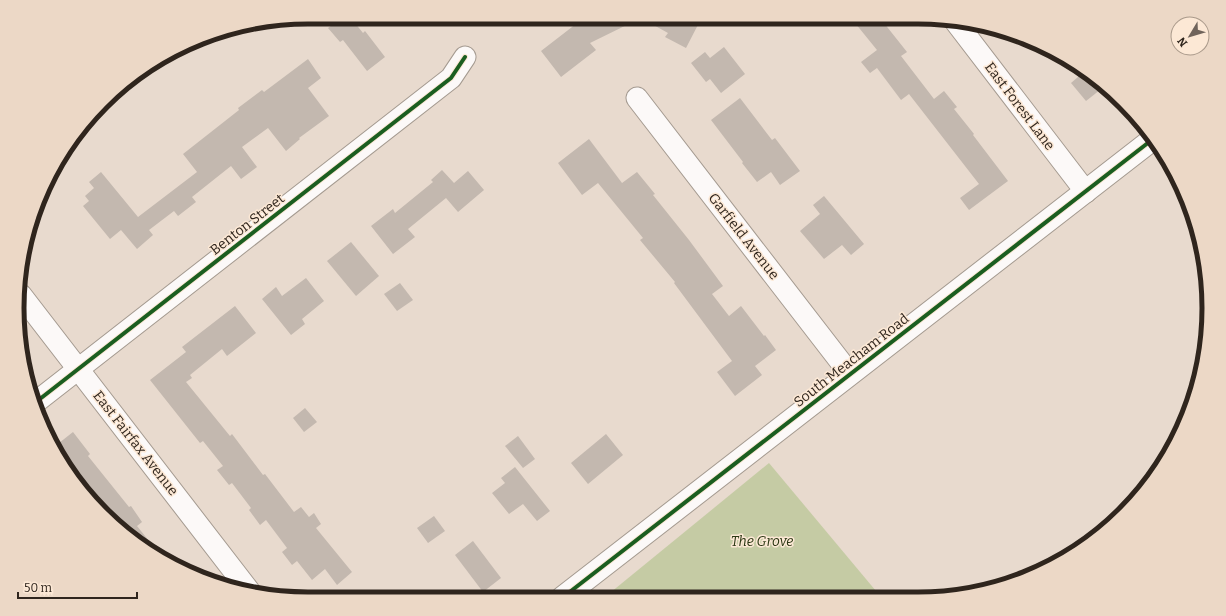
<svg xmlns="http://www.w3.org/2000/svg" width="1226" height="616" font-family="Bitter,serif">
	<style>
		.green { fill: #c5cba4 }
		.building { fill: #c3b8af }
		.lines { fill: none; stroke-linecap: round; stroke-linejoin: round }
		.minor-casing { stroke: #a49a90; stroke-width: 23 }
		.major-casing { stroke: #a49a90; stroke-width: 24 }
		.minor { stroke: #fcf9f8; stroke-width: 21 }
		.major { stroke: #fcf9f8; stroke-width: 22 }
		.cycleway-casing { stroke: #fce8d5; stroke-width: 6 }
		.cycleway { stroke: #1b5e20; stroke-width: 4 }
		.labels { text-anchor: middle; stroke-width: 3; stroke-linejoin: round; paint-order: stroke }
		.street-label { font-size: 14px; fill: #2f251d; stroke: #fce8d5 }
		.park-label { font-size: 14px; font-style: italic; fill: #2c3814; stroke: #fce8d5 }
		.rim { fill: none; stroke: #2f251d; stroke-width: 5 }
	</style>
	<rect width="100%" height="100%" fill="#e8dace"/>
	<path class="green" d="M 769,463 L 881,597 L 605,597 Z"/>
	<g class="building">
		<path d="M 343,17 L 350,17 L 363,33 L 365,31 L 385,57 L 367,71 L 343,40 L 340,42 L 328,28 Z"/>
		<path d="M 585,17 L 702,17 L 686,48 L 665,37 L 668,33 L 641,18 L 590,43 L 596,50 L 561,77 L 541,51 Z"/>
		<path d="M 851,18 L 880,18 L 907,52 L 901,56 L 934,99 L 944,91 L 957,107 L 954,109 L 974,134 L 973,135 L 1008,181 L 969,210 L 960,198 L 979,184 L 909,94 L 901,100 L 877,68 L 870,73 L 861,62 L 877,50 Z"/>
		<path d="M 724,47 L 745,74 L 721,93 L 710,79 L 706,82 L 691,63 L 705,52 L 710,58 Z"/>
		<path d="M 308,59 L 321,78 L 308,88 L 329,116 L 299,138 L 300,139 L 286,151 L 268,128 L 242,147 L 257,167 L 241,179 L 231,166 L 192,197 L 196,202 L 178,216 L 174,211 L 149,230 L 153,235 L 137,249 L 121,230 L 110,239 L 83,206 L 89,201 L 85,196 L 94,188 L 89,182 L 101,172 L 138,217 L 197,172 L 183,154 L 239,110 L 238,108 L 262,90 L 264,92 Z"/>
		<path d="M 1085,71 L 1095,77 L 1105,86 L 1086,101 L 1071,83 Z"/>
		<path d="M 740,98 L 772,140 L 775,138 L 800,171 L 780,185 L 771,172 L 757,182 L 742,163 L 743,162 L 711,120 Z"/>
		<path d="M 589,139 L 622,183 L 637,172 L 655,194 L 653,195 L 689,240 L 723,286 L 712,294 L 729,316 L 741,306 L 764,336 L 765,335 L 776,350 L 755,366 L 762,375 L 735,396 L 717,372 L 732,361 L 674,283 L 675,282 L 640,240 L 643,238 L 598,183 L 582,195 L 558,163 Z"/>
		<path d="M 442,170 L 454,183 L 468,171 L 484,190 L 458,212 L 446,198 L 408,229 L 415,237 L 393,254 L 371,226 L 393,209 L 395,213 L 433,182 L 431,180 Z"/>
		<path d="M 824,196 L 864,244 L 851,255 L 842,245 L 824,259 L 800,231 L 820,214 L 813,205 Z"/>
		<path d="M 351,242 L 379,276 L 356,296 L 327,261 Z"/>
		<path d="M 306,278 L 324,301 L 302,319 L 305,324 L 291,335 L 262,299 L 276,287 L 282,296 Z"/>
		<path d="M 400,283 L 413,300 L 397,311 L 384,294 Z"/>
		<path d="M 235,306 L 256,333 L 227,356 L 222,349 L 190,375 L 192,378 L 186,382 L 230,436 L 232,434 L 263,475 L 265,474 L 294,512 L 301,507 L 309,517 L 314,513 L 321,524 L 316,528 L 352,572 L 337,585 L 325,569 L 312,580 L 297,561 L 292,565 L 282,552 L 287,548 L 266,520 L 260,525 L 249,510 L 251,508 L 232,483 L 229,485 L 217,470 L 223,466 L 203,441 L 200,443 L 150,380 L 186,352 L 182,347 Z"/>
		<path d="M 305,408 L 317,422 L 304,432 L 293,418 Z"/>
		<path d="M 73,432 L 90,454 L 88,456 L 129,507 L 131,506 L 142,522 L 137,526 L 153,546 L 150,548 L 102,514 L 54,447 Z"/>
		<path d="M 606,434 L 623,455 L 588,484 L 571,463 Z"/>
		<path d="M 518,436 L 535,459 L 523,468 L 505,446 Z"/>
		<path d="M 515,467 L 550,511 L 537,521 L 523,504 L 509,514 L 492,493 L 505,483 L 501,478 Z"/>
		<path d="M 434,516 L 445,531 L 428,543 L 417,528 Z"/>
		<path d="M 473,541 L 501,578 L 483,592 L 455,555 Z"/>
	</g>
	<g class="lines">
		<g class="minor-casing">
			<g id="minor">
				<path d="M 955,21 L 1086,192"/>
				<path d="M 637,98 L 850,374"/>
				<path d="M 21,295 L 250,592"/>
				<path d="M 36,402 L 451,78 L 465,57"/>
			</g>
		</g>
		<g class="major-casing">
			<path id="major" d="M 562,598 L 1153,139"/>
		</g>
		<use href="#minor" class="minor"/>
		<use href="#major" class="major"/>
		<g class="cycleway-casing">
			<g id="cycleway">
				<path d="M 36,402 L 451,78 L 465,57"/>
				<path d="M 562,598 L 1153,139"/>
			</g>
		</g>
		<use href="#cycleway" class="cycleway"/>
	</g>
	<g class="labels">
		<g class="street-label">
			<text transform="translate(1020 106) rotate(53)" y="5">East Forest Lane</text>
			<text transform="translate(247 224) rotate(-38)" y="5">Benton Street</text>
			<text transform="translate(744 236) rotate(52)" y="5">Garfield Avenue</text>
			<text transform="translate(851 360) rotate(-38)" y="5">South Meacham Road</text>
			<text transform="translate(136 443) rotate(52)" y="5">East Fairfax Avenue</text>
		</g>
		<g class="park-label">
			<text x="762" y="546">The Grove</text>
		</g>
	</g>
	<path d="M0 0H1226V616H0ZM308 24H918A284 284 0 0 1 1202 308V308A284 284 0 0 1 918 592H308A284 284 0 0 1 24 308V308A284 284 0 0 1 308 24Z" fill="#ecd8c6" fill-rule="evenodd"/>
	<path class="rim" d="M308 24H918A284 284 0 0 1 1202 308V308A284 284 0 0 1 918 592H308A284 284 0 0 1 24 308V308A284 284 0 0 1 308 24Z"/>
	<g transform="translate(1190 36) rotate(232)"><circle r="19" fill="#fce8d5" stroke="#aa9a8b"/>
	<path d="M0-3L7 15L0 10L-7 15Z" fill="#70645b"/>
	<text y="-6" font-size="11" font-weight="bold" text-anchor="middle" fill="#2f251d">N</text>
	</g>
	<path d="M18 592v6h119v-6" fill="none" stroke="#2f251d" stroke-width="2"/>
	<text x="24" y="592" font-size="12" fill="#2f251d" stroke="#fce8d5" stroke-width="3" paint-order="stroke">50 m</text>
</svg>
